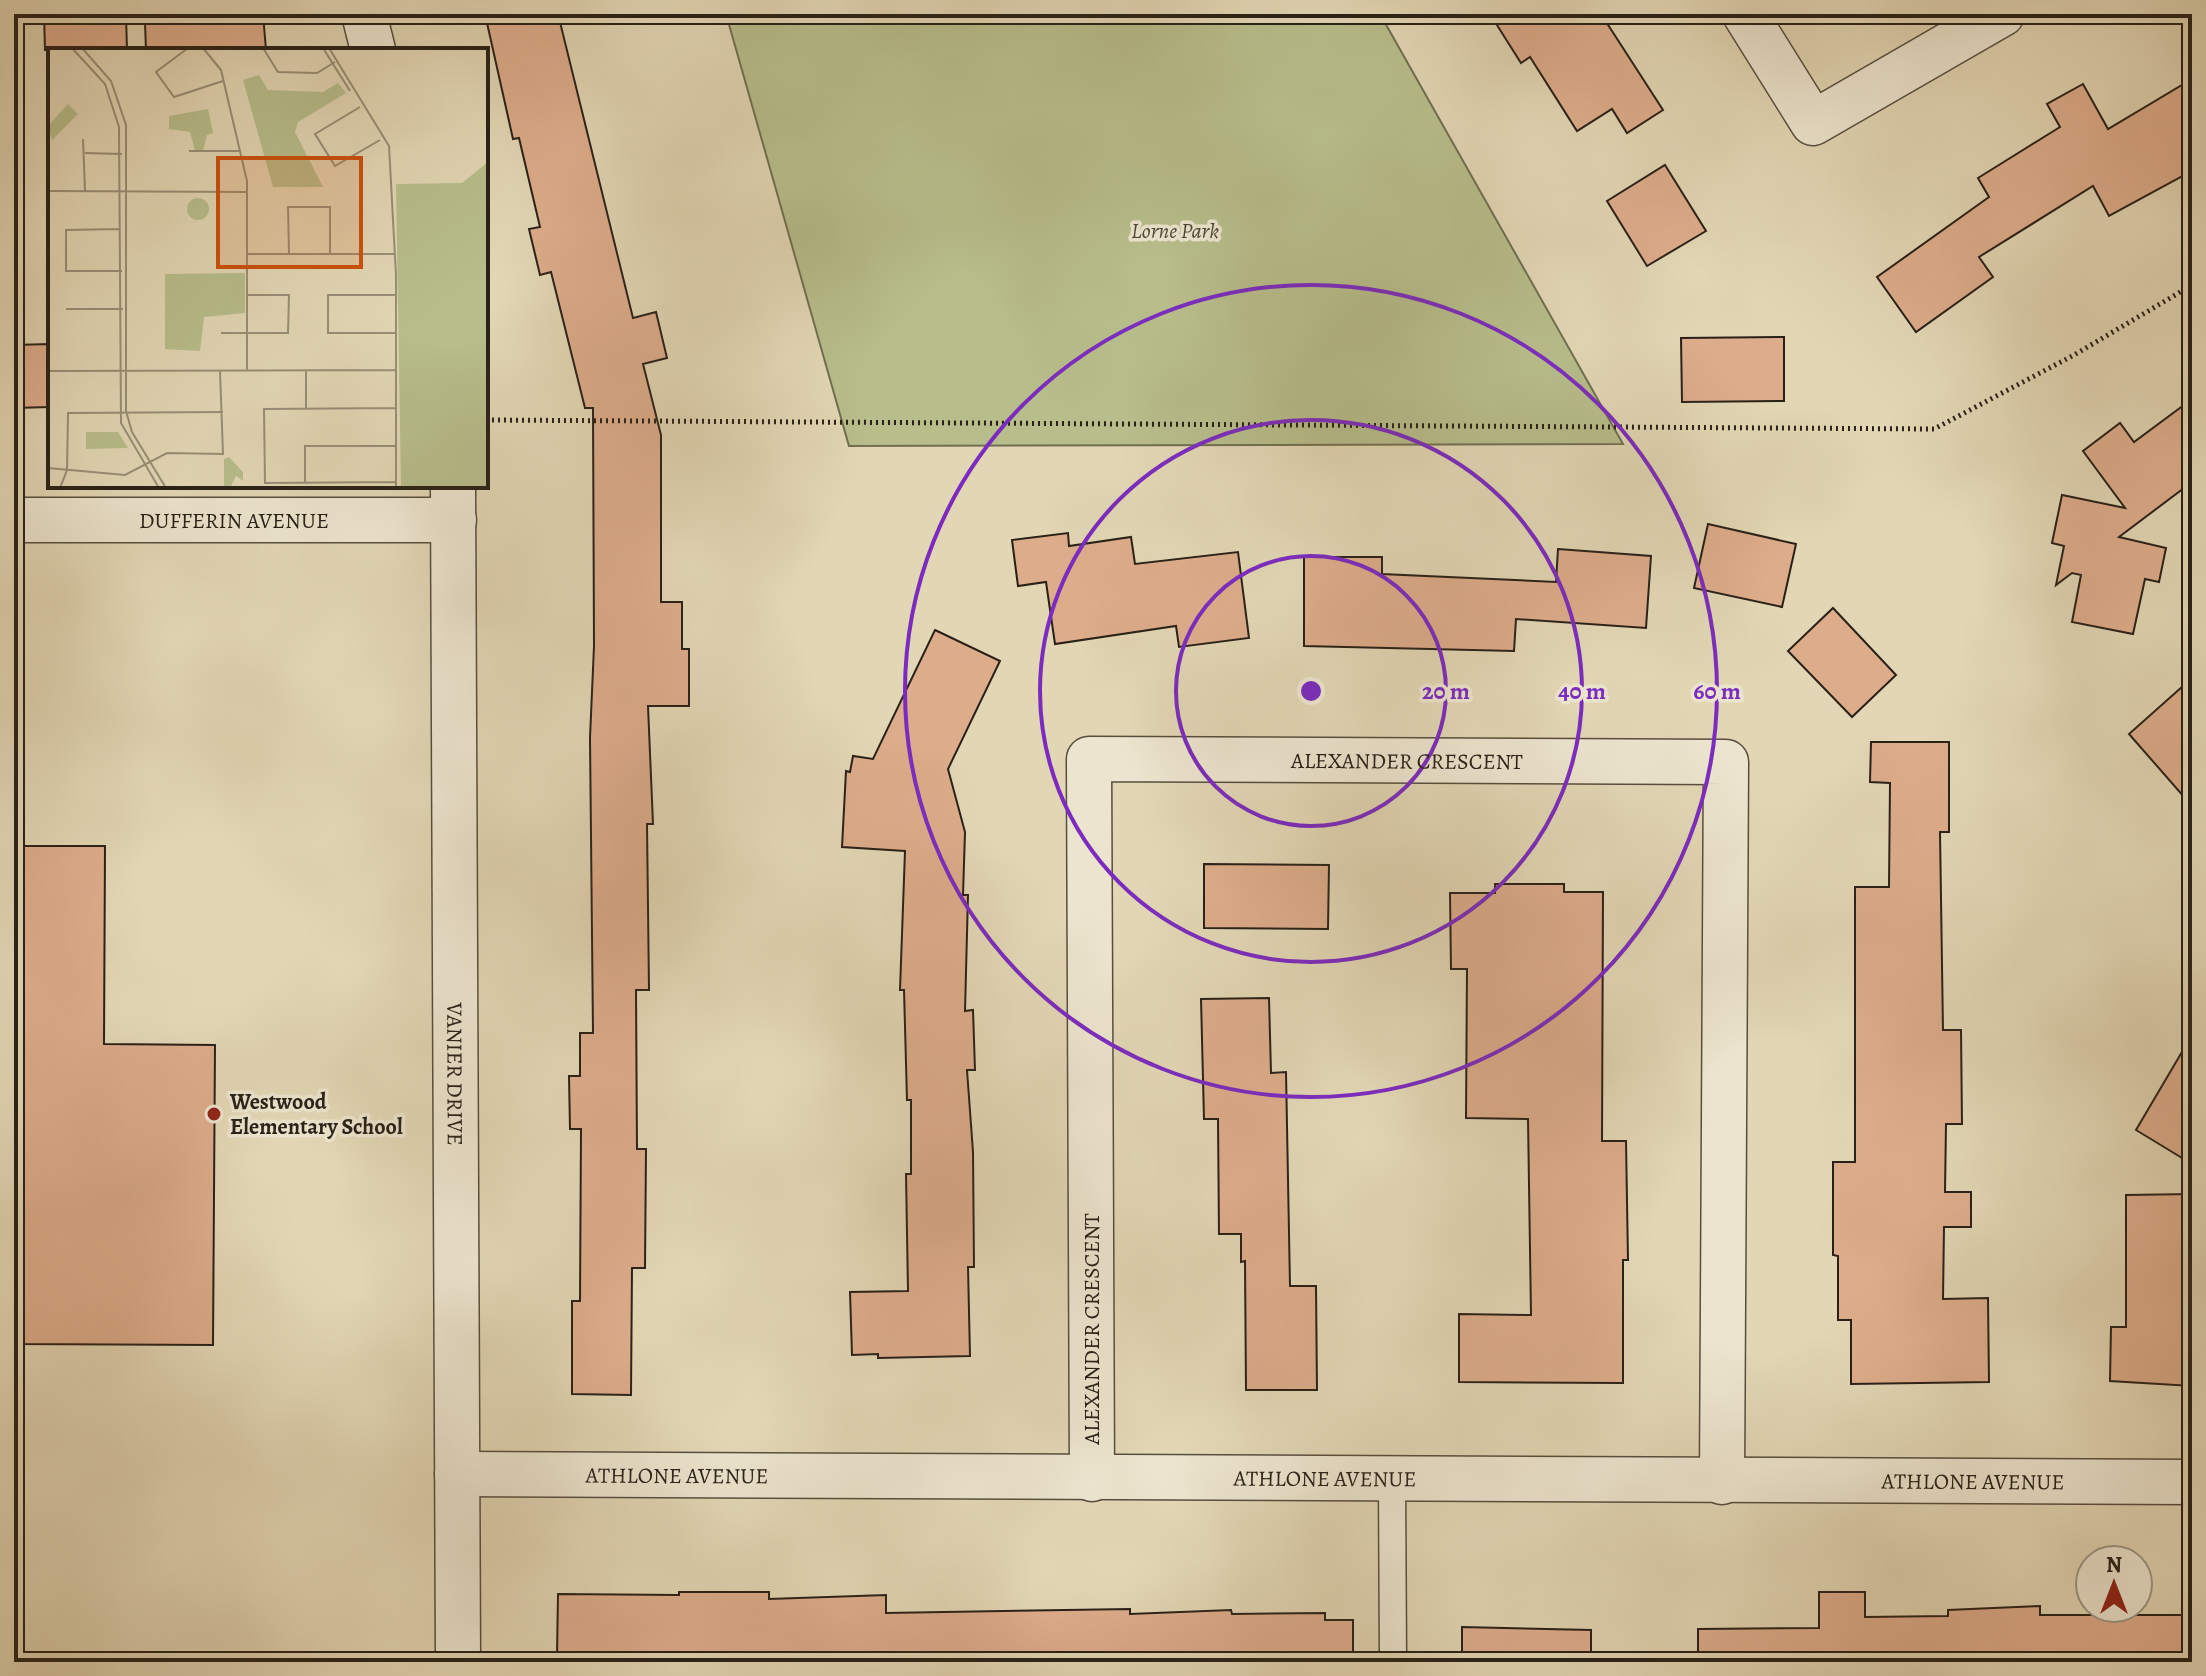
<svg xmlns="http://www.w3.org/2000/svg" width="2206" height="1676" font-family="Alegreya,serif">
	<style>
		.green { fill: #b7bd8b; stroke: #706f52; stroke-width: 2 }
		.building { fill: #ddac8b; stroke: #292118; stroke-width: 2 }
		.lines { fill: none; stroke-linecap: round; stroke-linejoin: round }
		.lane-casing { stroke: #574e3f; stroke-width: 29 }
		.street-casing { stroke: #574e3f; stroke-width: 47 }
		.path { stroke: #292118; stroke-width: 5; stroke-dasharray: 2 4; stroke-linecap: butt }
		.lane { stroke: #ece4ce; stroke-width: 26 }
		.street { stroke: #ece4ce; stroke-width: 44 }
		.ring { fill: none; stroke: #7b2cbf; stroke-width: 4 }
		.poi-dot { fill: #8f2418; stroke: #ece4ce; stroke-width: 3 }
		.labels { text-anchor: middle; stroke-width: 7; stroke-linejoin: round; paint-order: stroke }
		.park-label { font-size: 22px; font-style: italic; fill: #4c4835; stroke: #ece4ce }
		.street-label { font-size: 22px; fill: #292118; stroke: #ece4ce }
		.poi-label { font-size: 22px; font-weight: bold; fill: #292118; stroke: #ece4ce; text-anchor: start }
		.inset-road { fill: none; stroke: #988e76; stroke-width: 2 }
		.view { fill: #cb510e; fill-opacity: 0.15; stroke: #cb510e; stroke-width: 4 }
		.inset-edge { fill: none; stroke: #292118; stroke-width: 4 }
		.centre { fill: #7b2cbf; stroke: #ece4ce; stroke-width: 4 }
		.ring-label { font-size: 24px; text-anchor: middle; font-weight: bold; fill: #7b2cbf; stroke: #ece4ce; stroke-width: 7; stroke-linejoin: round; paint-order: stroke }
	</style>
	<rect width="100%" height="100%" fill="#e2d6b4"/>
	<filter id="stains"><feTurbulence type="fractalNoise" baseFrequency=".0025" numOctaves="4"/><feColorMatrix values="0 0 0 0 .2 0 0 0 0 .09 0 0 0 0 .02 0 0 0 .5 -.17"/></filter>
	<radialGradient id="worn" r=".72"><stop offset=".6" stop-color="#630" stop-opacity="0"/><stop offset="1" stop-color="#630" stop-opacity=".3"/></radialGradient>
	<path class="green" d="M 726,14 L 1380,14 L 1623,444 L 849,446 Z"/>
	<g class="building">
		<path d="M 44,14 L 126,14 L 127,50 L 45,50 Z"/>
		<path d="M 263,14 L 266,50 L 146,50 L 145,23 Z"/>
		<path d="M 485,14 L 558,14 L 633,318 L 656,312 L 667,358 L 643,364 L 661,435 L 661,602 L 682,602 L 682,649 L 689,649 L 689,706 L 648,706 L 653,824 L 647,824 L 649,990 L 636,990 L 637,1149 L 646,1149 L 645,1268 L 632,1268 L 631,1395 L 572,1394 L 572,1301 L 580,1301 L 581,1129 L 570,1129 L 569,1076 L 580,1076 L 580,1033 L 593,1033 L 590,738 L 594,646 L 593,408 L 585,408 L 551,272 L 540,275 L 529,229 L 540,227 L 519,138 L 513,139 Z"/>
		<path d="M 1490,14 L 1601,14 L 1663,110 L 1627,133 L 1612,109 L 1577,131 L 1530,57 L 1521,63 Z"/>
		<path d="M 2192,79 L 2192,171 L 2109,216 L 2093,186 L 1979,257 L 1993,277 L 1916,332 L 1877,277 L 1989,197 L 1978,178 L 2060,127 L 2047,104 L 2083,84 L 2108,129 Z"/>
		<path d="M 1665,165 L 1706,231 L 1647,266 L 1607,201 Z"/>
		<path d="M 1784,337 L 1784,401 L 1682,402 L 1681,338 Z"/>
		<path d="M 50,344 L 50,407 L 14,408 L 14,345 Z"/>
		<path d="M 2192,399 L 2192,482 L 2119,537 L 2166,548 L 2159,582 L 2145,579 L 2133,634 L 2072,622 L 2081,575 L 2072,573 L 2056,585 L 2064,546 L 2052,543 L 2062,495 L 2125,508 L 2083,451 L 2120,423 L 2134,442 Z"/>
		<path d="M 1708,524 L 1796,544 L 1782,607 L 1694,588 Z"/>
		<path d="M 1068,533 L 1069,546 L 1131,537 L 1135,564 L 1238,552 L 1249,638 L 1179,647 L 1176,626 L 1055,644 L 1046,582 L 1018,586 L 1012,540 Z"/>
		<path d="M 1558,549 L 1651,556 L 1646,628 L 1516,619 L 1514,651 L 1304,646 L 1304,557 L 1382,557 L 1382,574 L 1556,582 Z"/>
		<path d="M 1833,608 L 1896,675 L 1852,717 L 1788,651 Z"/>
		<path d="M 935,630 L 1000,661 L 948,769 L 965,832 L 963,895 L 968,895 L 965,1011 L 973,1010 L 975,1070 L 967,1070 L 973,1152 L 974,1267 L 968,1267 L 970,1356 L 878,1358 L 878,1354 L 852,1355 L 850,1292 L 908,1291 L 906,1174 L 911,1174 L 911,1100 L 907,1100 L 904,990 L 900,990 L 905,851 L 842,847 L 846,771 L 850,772 L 853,756 L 873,759 Z"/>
		<path d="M 2192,678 L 2192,806 L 2129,734 Z"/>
		<path d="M 1871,742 L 1949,742 L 1949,832 L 1940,832 L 1943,1030 L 1961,1030 L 1962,1124 L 1946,1124 L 1945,1192 L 1971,1192 L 1971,1227 L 1944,1227 L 1943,1299 L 1988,1298 L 1989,1382 L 1851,1384 L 1851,1320 L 1838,1320 L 1838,1256 L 1833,1255 L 1833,1162 L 1855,1162 L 1855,887 L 1889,887 L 1890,783 L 1870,782 Z"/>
		<path d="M 14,846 L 105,846 L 104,1044 L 215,1045 L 213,1345 L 14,1344 Z"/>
		<path d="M 1204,864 L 1329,865 L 1328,929 L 1204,928 Z"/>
		<path d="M 1495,884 L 1564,884 L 1564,892 L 1603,892 L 1602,1141 L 1626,1141 L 1628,1260 L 1623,1260 L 1623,1383 L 1459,1382 L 1459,1314 L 1531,1315 L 1528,1119 L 1466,1118 L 1467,969 L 1451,969 L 1450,893 L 1495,893 Z"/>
		<path d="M 1269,998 L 1271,1073 L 1286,1072 L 1290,1286 L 1316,1286 L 1317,1390 L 1246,1390 L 1245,1261 L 1241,1262 L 1241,1234 L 1219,1234 L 1218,1119 L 1204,1119 L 1201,999 Z"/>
		<path d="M 2192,1035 L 2192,1164 L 2136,1130 Z"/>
		<path d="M 2192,1194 L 2192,1386 L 2110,1381 L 2111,1327 L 2126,1327 L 2126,1195 Z"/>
		<path d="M 679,1592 L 769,1592 L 769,1599 L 886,1595 L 886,1613 L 1130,1609 L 1130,1614 L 1231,1610 L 1232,1614 L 1325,1613 L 1325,1620 L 1353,1620 L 1353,1662 L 920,1662 L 920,1656 L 796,1660 L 648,1658 L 648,1662 L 596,1662 L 597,1656 L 557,1656 L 558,1594 L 679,1595 Z"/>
		<path d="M 1819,1592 L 1865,1592 L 1865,1617 L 1948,1616 L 1948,1610 L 2040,1606 L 2040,1615 L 2192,1615 L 2192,1662 L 1698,1662 L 1698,1629 L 1819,1628 Z"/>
		<path d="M 1462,1627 L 1591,1630 L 1591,1662 L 1462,1662 Z"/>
	</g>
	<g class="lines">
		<g class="lane-casing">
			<path id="lane" d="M 1392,1480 L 1393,1662"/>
		</g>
		<g class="street-casing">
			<g id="street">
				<path d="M 364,14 L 373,50"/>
				<path d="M 1745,14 L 1813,123 L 2002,14"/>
				<path id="s1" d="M 453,486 L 458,1662"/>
				<path id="s2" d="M 14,520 L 454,520"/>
				<path id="s3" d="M 457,1474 L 2192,1482"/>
				<path id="s4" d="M 1092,1479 L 1089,759 L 1726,762 L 1722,1482"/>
			</g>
		</g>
		<path class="path" d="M 486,420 L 1934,429 L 2074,355 L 2192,285"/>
		<use href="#lane" class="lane"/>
		<use href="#street" class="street"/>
	</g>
	<g class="ring">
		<circle cx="1311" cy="691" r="135"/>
		<circle cx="1311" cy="691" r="271"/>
		<circle cx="1311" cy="691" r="406"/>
	</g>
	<circle class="poi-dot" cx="214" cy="1114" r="8"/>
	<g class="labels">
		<g class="park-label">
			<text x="1175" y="238">Lorne Park</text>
		</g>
		<g class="street-label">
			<text dy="8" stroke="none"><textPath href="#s2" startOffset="220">DUFFERIN AVENUE</textPath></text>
			<text dy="8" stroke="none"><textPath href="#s4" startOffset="1038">ALEXANDER CRESCENT</textPath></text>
			<text dy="8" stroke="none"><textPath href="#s1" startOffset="588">VANIER DRIVE</textPath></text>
			<text transform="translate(1091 1329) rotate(-90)" y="8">ALEXANDER CRESCENT</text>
			<text dy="8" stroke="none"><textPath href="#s3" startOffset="220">ATHLONE AVENUE</textPath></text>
			<text dy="8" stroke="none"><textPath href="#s3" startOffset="868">ATHLONE AVENUE</textPath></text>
			<text dy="8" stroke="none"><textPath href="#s3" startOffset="1516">ATHLONE AVENUE</textPath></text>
		</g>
		<g class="poi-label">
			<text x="230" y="1109">Westwood<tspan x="230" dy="25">Elementary School</tspan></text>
		</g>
	</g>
	<g transform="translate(48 48)">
		<rect width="440" height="440" fill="#e2d6b4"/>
		<path d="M 211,27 L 220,42 L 275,44 L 290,35 L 298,45 L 250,74 L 247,84 L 275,139 L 225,139 L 195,32 ZM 20,56 L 30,66 L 4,92 L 0,78 ZM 160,61 L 165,85 L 159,87 L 155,103 L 147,103 L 142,84 L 121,81 L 121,68 ZM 440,114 L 440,440 L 353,440 L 348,136 L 414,135 ZM139 161a11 11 0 1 1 22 0a11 11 0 1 1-22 0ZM 197,225 L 197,265 L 156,269 L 152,303 L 117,301 L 117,226 ZM 38,384 L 70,384 L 80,400 L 38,401 ZM 181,409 L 195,424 L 195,433 L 188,428 L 182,440 L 176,440 L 176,411 Z" fill="#b7bd8b"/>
		<path class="inset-road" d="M 24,0 L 57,36 L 71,79 L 73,375 L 111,440M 34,0 L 63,33 L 78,77 L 78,363 L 84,384 L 118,440M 140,0 L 108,24 L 126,49 L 175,33M 155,0 L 173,22 L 199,133 L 199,323M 215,0 L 230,24 L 269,25 L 287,14M 275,0 L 302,43M 281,0 L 341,98 L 348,227 L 348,440M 312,59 L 267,86 L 287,118 L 332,92M 35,91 L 37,143M 141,103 L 191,103M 37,105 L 74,106M 0,143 L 199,144M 71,181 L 18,182 L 18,223 L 74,223M 199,206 L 347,206M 241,206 L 240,159 L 282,159 L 282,206M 348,247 L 280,247 L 280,285 L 348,285M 18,261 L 75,261M 173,285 L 240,285 L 241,247 L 200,247M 0,323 L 348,322M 258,323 L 258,361M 0,420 L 77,427 L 119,405 L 175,406 L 172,323M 348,434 L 217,435 L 216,361 L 348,360M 257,435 L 257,398 L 348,398M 12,440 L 19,422 L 20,365 L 175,364"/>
		<path class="view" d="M 170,110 L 313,110 L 313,219 L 170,219 Z"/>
		<rect width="440" height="440" class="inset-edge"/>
	</g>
	<circle cx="1311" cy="691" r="12" class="centre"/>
	<g class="ring-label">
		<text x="1446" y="699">20 m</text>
		<text x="1582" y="699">40 m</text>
		<text x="1717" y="699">60 m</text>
	</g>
	<rect width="2206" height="1676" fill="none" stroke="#e2d6b4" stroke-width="48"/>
	<rect x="16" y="16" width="2174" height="1644" fill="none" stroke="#292118" stroke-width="4"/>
	<rect x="24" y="24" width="2158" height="1628" fill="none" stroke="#292118" stroke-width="2"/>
	<g transform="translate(2114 1584)"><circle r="38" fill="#ece4ce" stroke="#9e9685" stroke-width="2"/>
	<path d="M0-6L14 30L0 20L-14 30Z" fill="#8f2418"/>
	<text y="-12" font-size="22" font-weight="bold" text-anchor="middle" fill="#292118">N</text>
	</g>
	<rect width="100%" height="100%" filter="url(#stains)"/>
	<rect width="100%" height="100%" fill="url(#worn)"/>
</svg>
